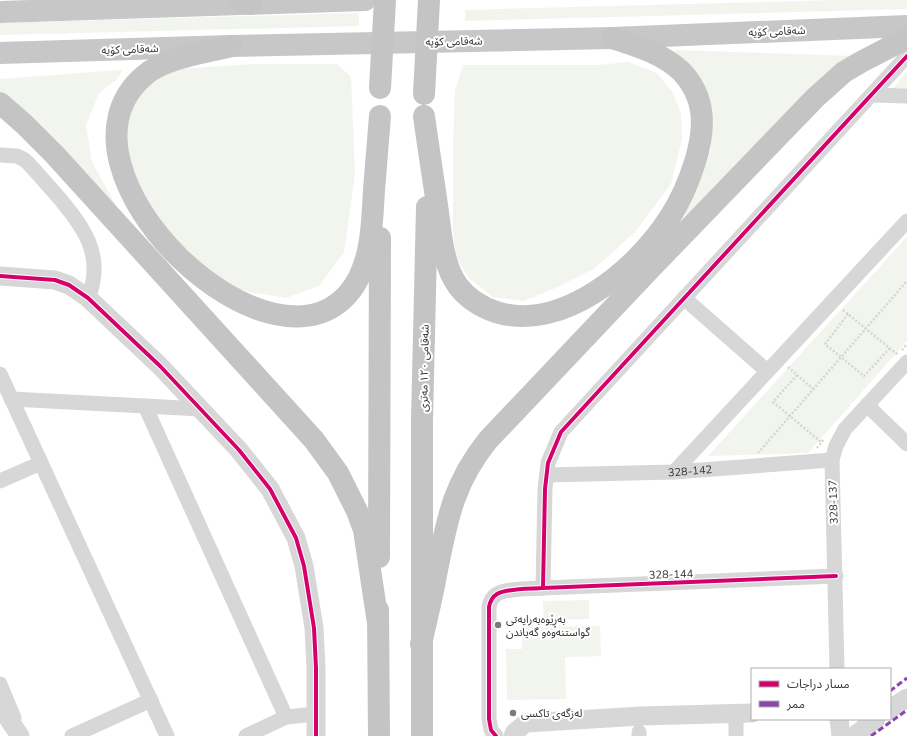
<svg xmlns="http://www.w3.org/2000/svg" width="907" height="736" font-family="'Nunito Sans','Noto Sans Arabic',sans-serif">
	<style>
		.green { fill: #f1f5ed }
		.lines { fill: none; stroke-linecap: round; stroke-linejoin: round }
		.path { stroke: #d6d6d6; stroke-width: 2.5; stroke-dasharray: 2 2; stroke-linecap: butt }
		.minor { stroke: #d7d7d7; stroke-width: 15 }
		.tertiary { stroke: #d7d7d7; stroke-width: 19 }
		.trunk { stroke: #c7c7c7; stroke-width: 22 }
		.motorway { stroke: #c4c4c4; stroke-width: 22 }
		.motorway-bridge { stroke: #c4c4c4; stroke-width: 22 }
		.quiet { stroke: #8e44ad; stroke-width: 3; stroke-dasharray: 6 3; stroke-linecap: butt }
		.cycleway-casing { stroke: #fff; stroke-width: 6 }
		.cycleway { stroke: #d6006c; stroke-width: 4 }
		.poi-dot { fill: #7a7a7a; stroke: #fff; stroke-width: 1.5 }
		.labels { text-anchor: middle; stroke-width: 4; stroke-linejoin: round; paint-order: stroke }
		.street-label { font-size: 11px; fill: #333; stroke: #fff }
		.poi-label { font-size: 11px; fill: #333; stroke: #fff; text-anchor: start }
	</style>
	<rect width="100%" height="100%" fill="#fff"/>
	<g class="green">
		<path d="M 837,0 L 907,0 L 907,9 L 465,21 L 465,10 Z"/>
		<path d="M 359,13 L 359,26 L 0,35 L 0,23 Z"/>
		<path d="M 674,50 L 852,56 L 654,257 L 702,171 L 711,151 L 711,127 L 690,73 Z"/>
		<path d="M 628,62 L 657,73 L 672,92 L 681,113 L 682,139 L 671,184 L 635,232 L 595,268 L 553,289 L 524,301 L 493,297 L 470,279 L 456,258 L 453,229 L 453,144 L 455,91 L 463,65 L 599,65 Z"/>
		<path d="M 257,64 L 337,64 L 351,77 L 355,174 L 344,252 L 319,286 L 286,298 L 249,292 L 217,282 L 158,229 L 120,158 L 134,97 L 164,70 Z"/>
		<path d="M 122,70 L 118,78 L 99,93 L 86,125 L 92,162 L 126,224 L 0,97 L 0,79 Z"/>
		<path d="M 907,71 L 907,88 L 894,88 Z"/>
		<path d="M 907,237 L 907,341 L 808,453 L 708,456 Z"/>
		<path d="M 589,600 L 589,619 L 544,620 L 543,601 Z"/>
		<path d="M 600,626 L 601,656 L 565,657 L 566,699 L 507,700 L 506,649 L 522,649 L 522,627 Z"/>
	</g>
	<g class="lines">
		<g class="path">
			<path d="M 843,310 L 898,355"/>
			<path d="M 848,314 L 825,344 L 864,376 L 890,348"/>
			<path d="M 902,350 L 907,344"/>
			<path d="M 788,367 L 813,389"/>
			<path d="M 797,375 L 773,402 L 821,442"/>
			<path d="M 817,448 L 824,439"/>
			<path d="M 758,453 L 907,281"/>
		</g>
		<g class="minor">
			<path d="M 872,95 L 907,96"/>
			<path d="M 0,155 L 17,156 L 25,160 C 35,170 44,181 54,192 C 82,224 106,255 88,298"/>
			<path d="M 684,298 L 767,371"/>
			<path d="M 0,374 L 167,736"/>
			<path d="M 11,399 L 145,406"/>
			<path d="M 867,405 L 907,444"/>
			<path d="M 200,409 L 145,406 L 286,717"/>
			<path d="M 674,472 L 907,221"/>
			<path id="s1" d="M 547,475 L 674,472 L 832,460"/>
			<path d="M 0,481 L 41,463"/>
			<path d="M 543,588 L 545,489 L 548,463 L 561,432 L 907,56"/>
			<path d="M 837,669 L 832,460 L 836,446 L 845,429 L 907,362"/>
			<path d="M 0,684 L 14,718"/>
			<path d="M 72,736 L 151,700"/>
			<path d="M 246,736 L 286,717 L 316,714"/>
			<path d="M 496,736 L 491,730 L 489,719 L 489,607 C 490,602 492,597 497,594 C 507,588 531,589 543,588 L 836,576"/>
			<path d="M 639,736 L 639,732"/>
			<path d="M 736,736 L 736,714"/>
		</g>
		<g class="tertiary">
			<path d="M 0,276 L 55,280 L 69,285 L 88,298 L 160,366 L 239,450 L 270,489 L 296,538 L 304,566 L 314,628 L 316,668 L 316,736"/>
			<path d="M 0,706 L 20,736"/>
			<path d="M 890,709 L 907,698"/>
			<path d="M 839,719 L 841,736"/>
			<path d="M 513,736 L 515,732 L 526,723 L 641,716 L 752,713"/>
			<path d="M 854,736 L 876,719"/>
		</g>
		<g class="trunk">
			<path d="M 0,12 L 365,0"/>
			<path d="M 0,53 L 231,46 L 612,38 L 907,26"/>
		</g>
		<g class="motorway">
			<path d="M 239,0 L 251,4"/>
			<path d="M 231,46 C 204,53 165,58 145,75 C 34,168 278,399 354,286 C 372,258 372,223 374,190 C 376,165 378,141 380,116"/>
			<path d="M 0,103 L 24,124 L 55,155 L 314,440 L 338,473 L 357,511 L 364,530 L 378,623"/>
			<path d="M 424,116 C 428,146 433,176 437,205 C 441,232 442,264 458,286 C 468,299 481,307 496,312 C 562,333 637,269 670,217 C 681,200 689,181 695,162 C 705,130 707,98 681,71 C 662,53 636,46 612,38"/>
			<path d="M 379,557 L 380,238"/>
			<path d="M 378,610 L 379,736"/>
			<path d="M 421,644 C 426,621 432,598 436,575 C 447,521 452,485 488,440 L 652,267 L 815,98 L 844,72 L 861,62 L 907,38"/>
			<path d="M 422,736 L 422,420 L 427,207"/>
		</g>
		<g class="motorway-bridge">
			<path d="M 380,88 L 385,0"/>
			<path d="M 424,94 L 429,0"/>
		</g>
		<g class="quiet">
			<path d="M 890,691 L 907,678"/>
			<path d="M 871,736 L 907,710"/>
		</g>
		<g class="cycleway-casing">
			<g id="cycleway">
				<path d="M 0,276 L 55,280 L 69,285 L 88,298 L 160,366 L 239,450 L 270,489 L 296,538 L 304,566 L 314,628 L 316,668 L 316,736"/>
				<path d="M 543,588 L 545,489 L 548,463 L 561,432 L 907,56"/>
				<path d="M 496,736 L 491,730 L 489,719 L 489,607 C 490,602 492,597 497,594 C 507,588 531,589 543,588 L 836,576"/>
			</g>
		</g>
		<use href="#cycleway" class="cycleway"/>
	</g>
	<g class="poi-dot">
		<circle cx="498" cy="625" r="4"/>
		<circle cx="513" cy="713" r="4"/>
	</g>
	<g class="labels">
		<g class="street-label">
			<text transform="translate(777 31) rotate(-2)" y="4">شەقامی کۆیە</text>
			<text transform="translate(454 41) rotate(-1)" y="4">شەقامی کۆیە</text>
			<text transform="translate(130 49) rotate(-2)" y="4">شەقامی کۆیە</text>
			<text transform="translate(424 368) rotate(-89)" y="4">شەقامی ١٢٠ مەتری</text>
			<text dy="4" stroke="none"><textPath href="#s1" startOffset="143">328-142</textPath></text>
			<text transform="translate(833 502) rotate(-92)" y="4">328-137</text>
			<text transform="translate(671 574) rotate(-2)" y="4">328-144</text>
		</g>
		<g class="poi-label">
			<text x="506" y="623">بەڕێوەبەرایەتی<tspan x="506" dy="13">گواستنەوەو گەیاندن</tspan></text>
			<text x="521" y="717">لەزگەی تاکسی</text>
		</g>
	</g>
	<rect x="751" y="668" width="140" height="52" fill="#ffffff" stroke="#adadad"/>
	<rect x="759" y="681" width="20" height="6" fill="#d6006c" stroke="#adadad"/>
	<text x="787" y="688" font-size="12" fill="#333333">مسار دراجات</text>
	<rect x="759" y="701" width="20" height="6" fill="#8e44ad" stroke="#adadad"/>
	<text x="787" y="708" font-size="12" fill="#333333">ممر</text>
</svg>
